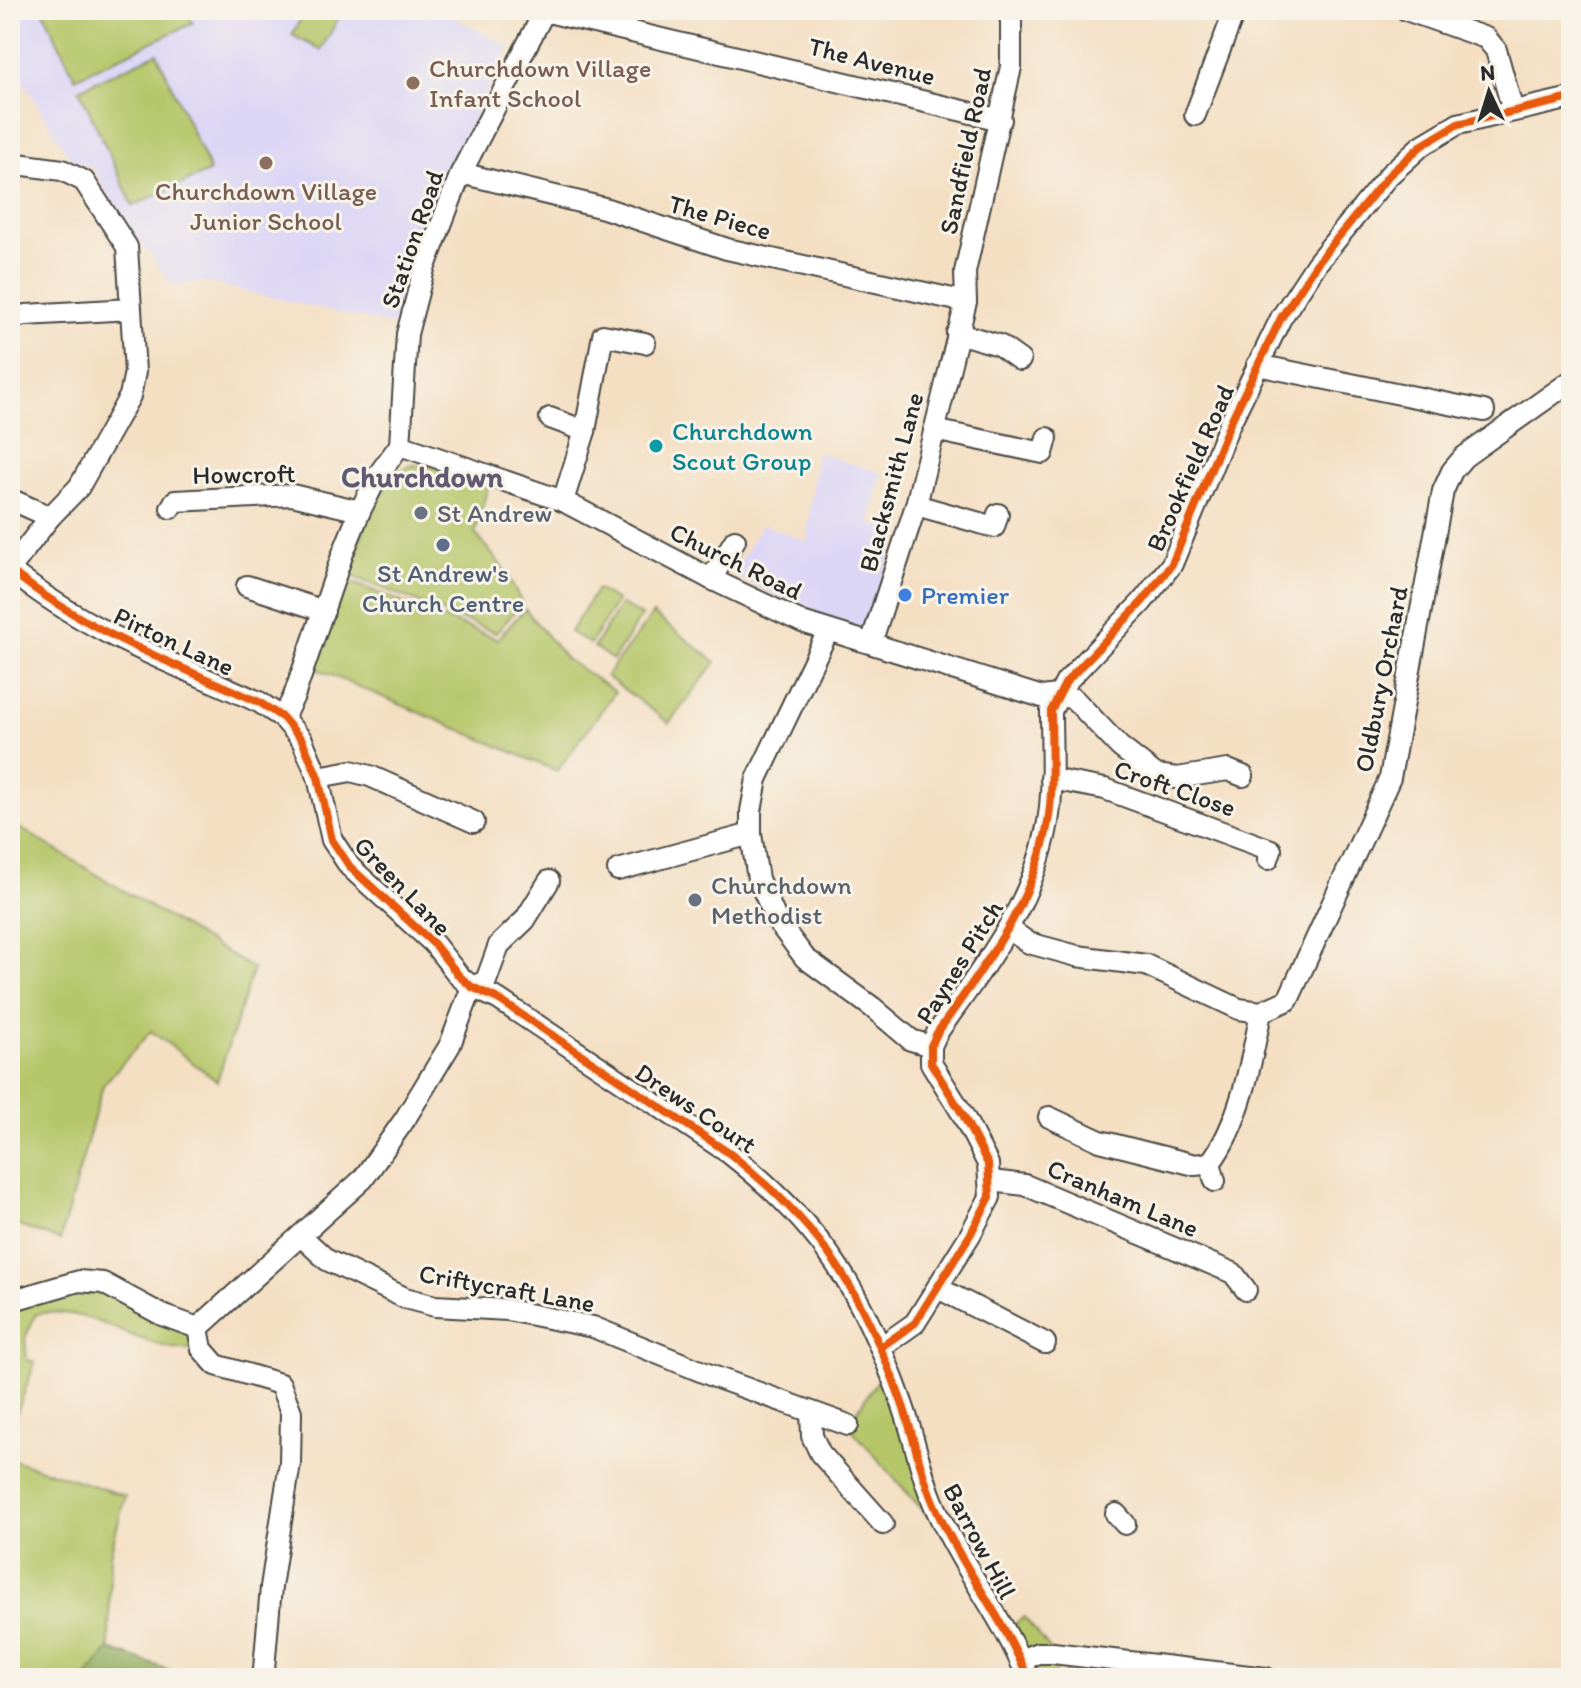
<svg xmlns="http://www.w3.org/2000/svg" width="1581" height="1688" font-family="Itim,sans-serif">
	<style>
		.built { fill: #dcd6f6 }
		.green { fill: #b5c669; stroke: #70784a; stroke-width: 2 }
		.forest { fill: #90ab5d; stroke: #5e6b44; stroke-width: 2 }
		.lines { fill: none; stroke-linecap: round; stroke-linejoin: round }
		.minor-casing { stroke: #494642; stroke-width: 24 }
		.minor { stroke: #fff; stroke-width: 20 }
		.cycleway-casing { stroke: #f7f3e8; stroke-width: 13 }
		.cycleway { stroke: #e8590c; stroke-width: 8 }
		.education-dot { fill: #8d6e63; stroke: #f7f3e8; stroke-width: 3 }
		.culture-dot { fill: #0f9aa8; stroke: #f7f3e8; stroke-width: 3 }
		.worship-dot { fill: #6b7280; stroke: #f7f3e8; stroke-width: 3 }
		.service-dot { fill: #5c6f8a; stroke: #f7f3e8; stroke-width: 3 }
		.shop-dot { fill: #3f7fe0; stroke: #f7f3e8; stroke-width: 3 }
		.labels { text-anchor: middle; stroke-width: 6; stroke-linejoin: round; paint-order: stroke }
		.street-label { font-size: 26px; fill: #2b2b2b; stroke: #f7f3e8 }
		.education-label { font-size: 26px; fill: #785e54; stroke: #f7f3e8; text-anchor: start }
		.culture-label { font-size: 26px; fill: #0d838f; stroke: #f7f3e8; text-anchor: start }
		.worship-label { font-size: 26px; fill: #5b616d; stroke: #f7f3e8; text-anchor: start }
		.service-label { font-size: 26px; fill: #4e5e75; stroke: #f7f3e8 }
		.shop-label { font-size: 26px; fill: #366cbe; stroke: #f7f3e8; text-anchor: start }
		.quarter-label { font-size: 30px; font-weight: bold; fill: #625973; stroke: #f7f3e8 }
	</style>
	<rect width="100%" height="100%" fill="#f7f3e8"/>
	<filter id="ink" filterUnits="userSpaceOnUse"><feTurbulence type="fractalNoise" baseFrequency=".0125" numOctaves="2"/><feDisplacementMap in="SourceGraphic" scale="16" xChannelSelector="R" yChannelSelector="G"/><feConvolveMatrix kernelMatrix="1 2 1 2 8 2 1 2 1" color-interpolation-filters="sRGB"/></filter>
	<filter id="wash" filterUnits="userSpaceOnUse"><feTurbulence type="fractalNoise" baseFrequency=".006" numOctaves="4" result="noise"/><feDisplacementMap in="SourceGraphic" scale="32" xChannelSelector="R" yChannelSelector="G"/><feGaussianBlur stdDeviation="1.8" result="paint"/><feColorMatrix in="noise" values="0 0 0 0 0 0 0 0 0 0 0 0 0 0 0 0 0 1.4 0 .05"/><feComposite in="paint" operator="in"/></filter>
	<g filter="url(#wash)">
		<rect width="100%" height="100%" fill="#f4dfc3"/>
		<g class="built">
			<path d="M 10,10 L 439,10 L 510,47 L 449,167 L 422,228 L 398,321 L 392,325 L 205,282 L 172,285 L 150,253 L 131,238 L 93,168 L 71,159 L 10,61 Z"/>
			<path d="M 816,452 L 881,473 L 870,524 L 899,530 L 865,629 L 860,630 L 793,604 L 732,575 L 762,524 L 807,542 Z"/>
		</g>
		<g class="green">
			<path d="M 43,10 L 187,10 L 193,23 L 75,78 Z"/>
			<path d="M 305,10 L 343,10 L 321,50 L 292,35 Z"/>
			<path d="M 157,53 L 210,171 L 133,206 L 79,89 Z"/>
			<path d="M 412,465 L 431,466 L 489,483 L 475,533 L 504,569 L 522,603 L 496,633 L 347,574 C 360,544 379,473 412,465 Z"/>
			<path d="M 343,579 L 497,639 L 525,609 L 566,659 L 615,692 L 557,771 L 307,665 Z"/>
			<path d="M 597,589 L 617,601 L 590,644 L 570,632 Z"/>
			<path d="M 621,604 L 641,616 L 613,660 L 594,647 Z"/>
			<path d="M 653,614 L 716,662 L 669,723 L 606,676 Z"/>
			<path d="M 10,822 L 253,969 L 217,1081 L 151,1031 L 103,1085 L 60,1240 L 10,1223 Z"/>
			<path d="M 79,1281 L 198,1328 L 202,1349 C 142,1356 96,1303 36,1314 L 25,1338 L 27,1360 L 35,1362 L 10,1432 L 10,1301 Z"/>
			<path d="M 888,1364 L 937,1511 L 926,1514 L 848,1425 Z"/>
			<path d="M 10,1459 L 125,1496 L 110,1555 L 109,1649 L 86,1678 L 10,1678 Z"/>
			<path d="M 1024,1617 L 1053,1653 L 1056,1678 L 1028,1678 L 1006,1631 Z"/>
			<path d="M 1064,1666 L 1163,1678 L 1067,1678 Z"/>
		</g>
		<path class="forest" d="M 109,1649 L 192,1678 L 86,1678 Z"/>
	</g>
	<g filter="url(#ink)">
		<g class="lines">
			<g class="minor-casing">
				<g id="minor">
					<path d="M 1406,10 L 1486,38 L 1496,50 L 1513,111"/>
					<path d="M 544,11 L 1001,120"/>
					<path d="M 1195,115 L 1235,10"/>
					<path d="M 10,163 L 62,170 L 84,181 L 127,247 L 135,372 L 130,396 L 79,487 L 50,517 L 10,569"/>
					<path d="M 461,173 L 604,208 L 727,249 L 966,302"/>
					<path d="M 10,318 L 26,315 L 131,309"/>
					<path d="M 957,333 L 999,345 L 1020,360"/>
					<path d="M 1257,365 L 1484,411"/>
					<path d="M 550,418 L 585,431"/>
					<path d="M 934,430 L 1043,453 L 1047,438"/>
					<path d="M 400,445 L 563,501 L 711,579 L 802,622 L 1042,697 L 1058,695 L 1074,699 L 1120,747 L 1156,775 L 1177,778 L 1228,770 L 1243,776"/>
					<path d="M 10,499 L 50,517"/>
					<path d="M 563,501 L 585,431 L 603,335 L 645,343"/>
					<path d="M 916,505 L 994,527 L 998,514"/>
					<path d="M 171,508 L 175,501 L 292,495 L 360,511"/>
					<path d="M 10,570 C 85,631 172,663 259,702 L 283,718 L 302,740 L 318,777 L 332,840 L 350,867 L 434,944 L 459,976 L 472,987 L 498,999 L 729,1153 C 823,1227 862,1291 902,1403 C 915,1439 921,1478 938,1513 C 964,1570 1004,1619 1028,1678"/>
					<path d="M 711,579 L 735,540"/>
					<path d="M 247,586 L 324,611"/>
					<path d="M 828,631 L 757,779 L 751,811 L 751,834 L 758,879 L 777,921 L 805,958 L 872,1007 L 911,1040 L 931,1046"/>
					<path d="M 871,643 L 916,505 L 966,302 L 965,272 L 1011,67 L 1011,21 L 1008,10"/>
					<path d="M 283,718 L 294,696 L 343,553 L 360,511 L 378,475 L 400,445 L 407,334 L 424,269 L 461,173 L 545,10"/>
					<path d="M 318,777 L 351,771 L 370,776 L 474,822"/>
					<path d="M 1051,779 L 1105,789 L 1271,850 L 1268,859"/>
					<path d="M 618,870 L 751,834"/>
					<path d="M 1009,929 L 1029,943 L 1077,956 L 1146,965 L 1239,1009 L 1261,1012 L 1288,1000 L 1390,778 L 1443,491 L 1452,471 L 1464,457 L 1571,381"/>
					<path d="M 472,987 L 486,981 L 499,945 L 525,920 L 549,881"/>
					<path d="M 1049,1117 L 1100,1141 L 1195,1165 L 1210,1163"/>
					<path d="M 991,1181 L 1025,1185 L 1233,1273 L 1246,1290"/>
					<path d="M 1215,1181 L 1210,1163 C 1240,1125 1252,1059 1261,1012"/>
					<path d="M 301,1236 L 327,1260 L 405,1298 L 435,1306 L 508,1310 L 593,1327 L 715,1377 L 848,1425"/>
					<path d="M 938,1288 L 1045,1343"/>
					<path d="M 10,1301 L 79,1281 L 103,1283 L 162,1315 L 198,1328"/>
					<path d="M 198,1328 L 363,1179 L 405,1119 L 450,1045 L 472,987"/>
					<path d="M 198,1328 L 202,1349 L 216,1365 L 280,1384 L 291,1412 L 290,1463 L 271,1587 L 264,1669 L 269,1678"/>
					<path d="M 881,1347 L 915,1323 L 970,1235 L 990,1197 L 988,1164 L 963,1115 L 931,1063 L 931,1046 L 937,1033 C 984,966 1033,906 1048,822 C 1054,786 1051,748 1051,711 L 1066,682 L 1142,602 L 1172,564 L 1230,423 L 1281,318 L 1317,263 L 1389,175 L 1421,146 L 1458,124 L 1571,98"/>
					<path d="M 811,1412 L 812,1436 L 820,1453 L 883,1524"/>
					<path d="M 1116,1514 L 1125,1524"/>
					<path d="M 1020,1660 L 1038,1653 L 1053,1653 L 1266,1678"/>
				</g>
			</g>
			<use href="#minor" class="minor"/>
			<g class="cycleway-casing">
				<g id="cycleway">
					<path d="M 10,570 C 85,631 172,663 259,702 L 283,718 L 302,740 L 318,777 L 332,840 L 350,867 L 434,944 L 459,976 L 472,987 L 498,999 L 729,1153 C 823,1227 862,1291 902,1403 C 915,1439 921,1478 938,1513 C 964,1570 1004,1619 1028,1678"/>
					<path d="M 881,1347 L 915,1323 L 970,1235 L 990,1197 L 988,1164 L 963,1115 L 931,1063 L 931,1046 L 937,1033 C 984,966 1033,906 1048,822 C 1054,786 1051,748 1051,711 L 1066,682 L 1142,602 L 1172,564 L 1230,423 L 1281,318 L 1317,263 L 1389,175 L 1421,146 L 1458,124 L 1571,98"/>
				</g>
			</g>
			<use href="#cycleway" class="cycleway"/>
		</g>
	</g>
	<g class="education-dot">
		<circle cx="413" cy="83" r="8"/>
		<circle cx="266" cy="163" r="8"/>
	</g>
	<circle class="culture-dot" cx="656" cy="446" r="8"/>
	<g class="worship-dot">
		<circle cx="421" cy="513" r="8"/>
		<circle cx="695" cy="900" r="8"/>
	</g>
	<circle class="service-dot" cx="443" cy="545" r="8"/>
	<circle class="shop-dot" cx="905" cy="595" r="8"/>
	<g class="labels">
		<g class="street-label">
			<text transform="translate(872 61) rotate(14)" y="9">The Avenue</text>
			<text transform="translate(965 151) rotate(-78)" y="9">Sandfield Road</text>
			<text transform="translate(720 217) rotate(16)" y="9">The Piece</text>
			<text transform="translate(412 239) rotate(-71)" y="9">Station Road</text>
			<text transform="translate(1190 468) rotate(-66)" y="9">Brookfield Road</text>
			<text transform="translate(244 474) rotate(-1)" y="9">Howcroft</text>
			<text transform="translate(891 482) rotate(-75)" y="9">Blacksmith Lane</text>
			<text transform="translate(736 561) rotate(26)" y="9">Church Road</text>
			<text transform="translate(174 641) rotate(25)" y="9">Pirton Lane</text>
			<text transform="translate(1381 679) rotate(-79)" y="9">Oldbury Orchard</text>
			<text transform="translate(1175 788) rotate(19)" y="9">Croft Close</text>
			<text transform="translate(403 886) rotate(46)" y="9">Green Lane</text>
			<text transform="translate(959 962) rotate(-58)" y="9">Paynes Pitch</text>
			<text transform="translate(696 1108) rotate(34)" y="9">Drews Court</text>
			<text transform="translate(1123 1198) rotate(23)" y="9">Cranham Lane</text>
			<text transform="translate(507 1288) rotate(10)" y="9">Criftycraft Lane</text>
			<text transform="translate(980 1541) rotate(62)" y="9">Barrow Hill</text>
		</g>
		<g class="education-label">
			<text x="429" y="77">Churchdown Village<tspan x="429" dy="30">Infant School</tspan></text>
			<text x="266" y="200" text-anchor="middle">Churchdown Village<tspan x="266" dy="30">Junior School</tspan></text>
		</g>
		<g class="culture-label">
			<text x="672" y="440">Churchdown<tspan x="672" dy="30">Scout Group</tspan></text>
		</g>
		<g class="worship-label">
			<text x="437" y="522">St Andrew</text>
			<text x="711" y="894">Churchdown<tspan x="711" dy="30">Methodist</tspan></text>
		</g>
		<g class="service-label">
			<text x="443" y="582">St Andrew's<tspan x="443" dy="30">Church Centre</tspan></text>
		</g>
		<g class="shop-label">
			<text x="921" y="604">Premier</text>
		</g>
		<g class="quarter-label">
			<text x="422" y="487">Churchdown</text>
		</g>
	</g>
	<rect width="1581" height="1688" fill="none" stroke="#f7f3e8" stroke-width="40"/>
	<g transform="translate(1489 92) rotate(356)" stroke="#f7f3e8" stroke-width="6" paint-order="stroke">
	<path d="M0-6L14 30L0 20L-14 30Z" fill="#2b2b2b"/>
	<text y="-12" font-size="22" font-weight="bold" text-anchor="middle" fill="#2b2b2b">N</text>
	</g>
</svg>
